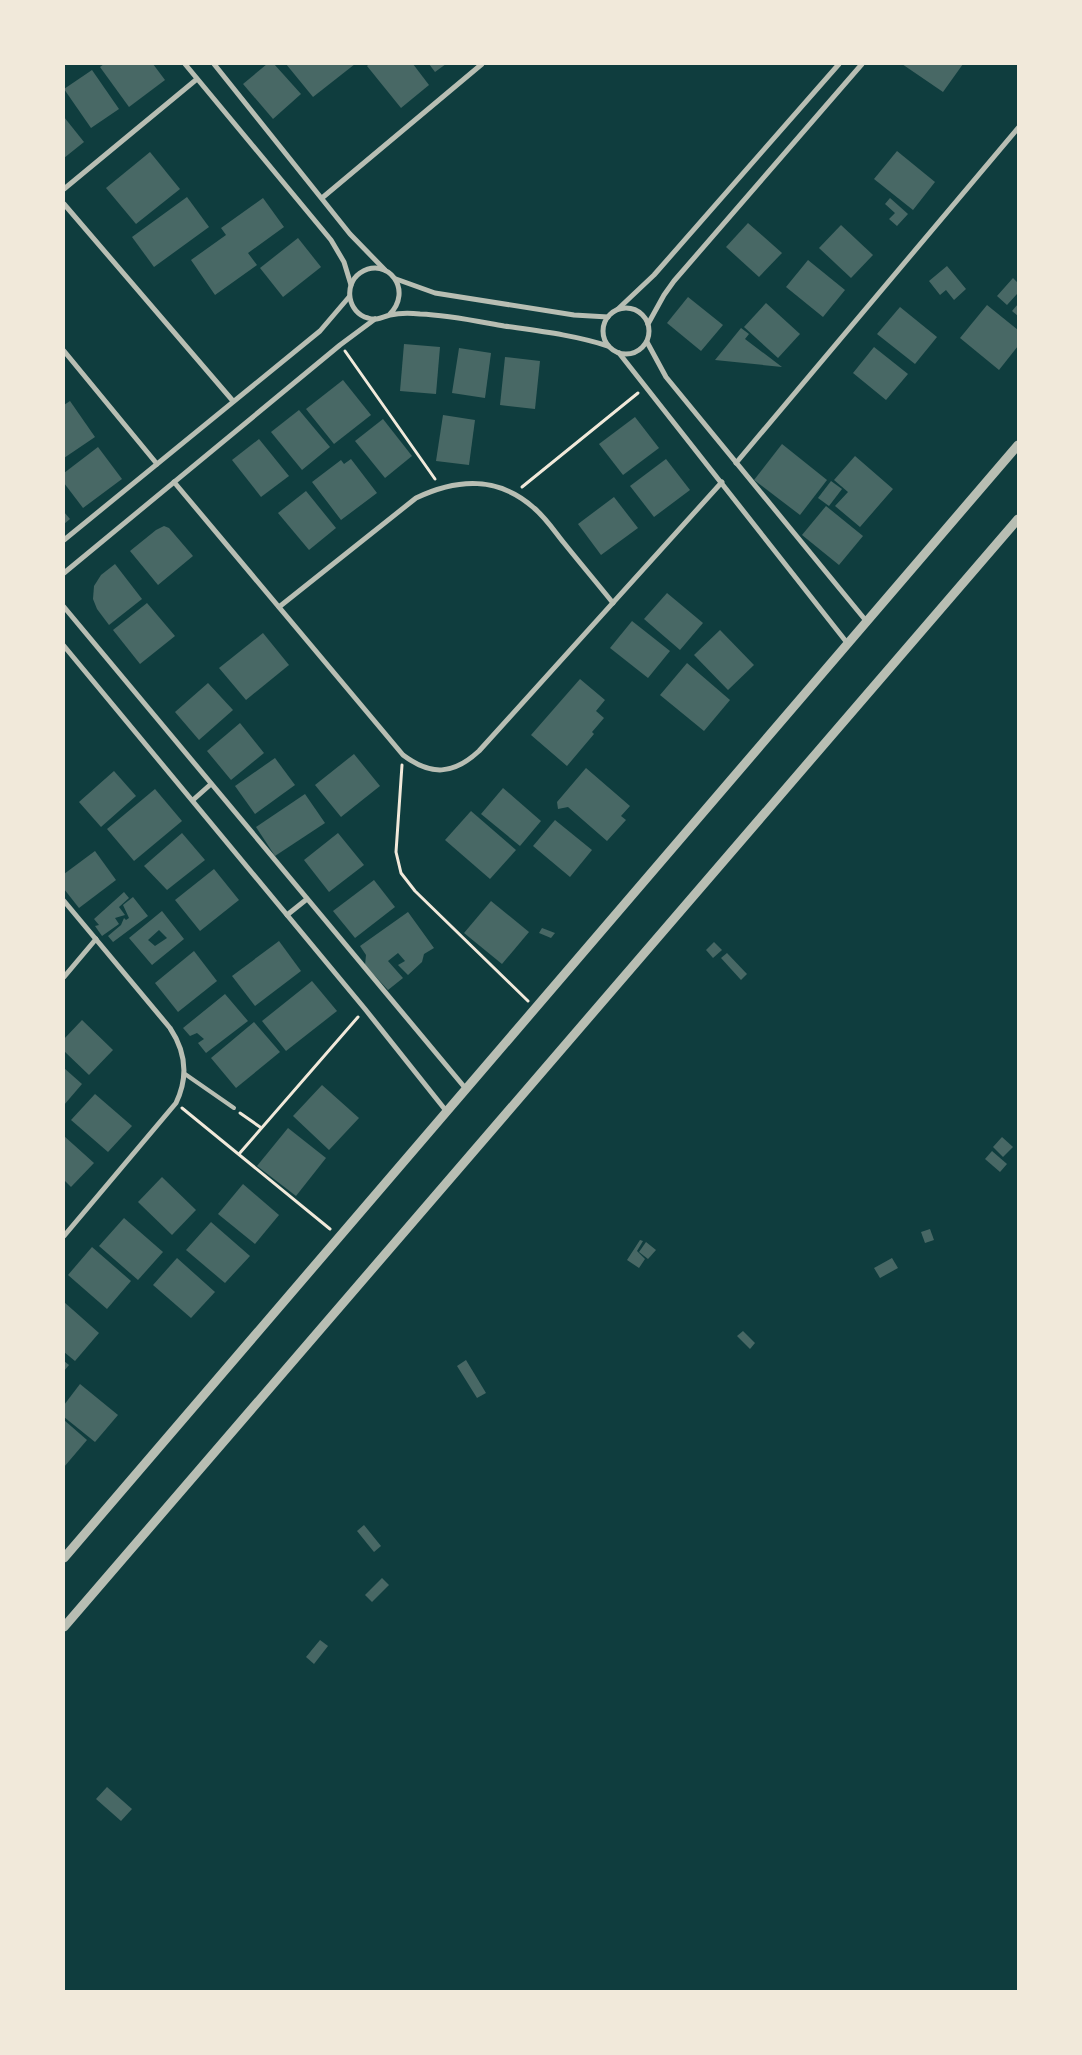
<svg xmlns="http://www.w3.org/2000/svg" width="1082" height="2055" font-family="Jost,sans-serif">
	<style>
		.building { fill: #486865; fill-rule: evenodd }
		.lines { fill: none; stroke-linecap: round; stroke-linejoin: round }
		.path { stroke: #f1e9da; stroke-width: 3 }
		.service { stroke: #b8beb3; stroke-width: 4 }
		.minor { stroke: #b8beb3; stroke-width: 5 }
		.tertiary { stroke: #b8beb3; stroke-width: 9 }
	</style>
	<rect width="100%" height="100%" fill="#0f3d3e"/>
	<g class="building">
		<path d="M 104,64 L 153,64 L 165,80 L 129,107 L 100,67 Z"/>
		<path d="M 267,64 L 274,64 L 301,94 L 273,119 L 243,84 Z"/>
		<path d="M 286,64 L 355,64 L 313,97 Z"/>
		<path d="M 369,64 L 413,64 L 429,85 L 401,108 L 367,66 Z"/>
		<path d="M 429,64 L 446,64 L 435,72 Z"/>
		<path d="M 902,64 L 963,64 L 943,92 Z"/>
		<path d="M 92,70 L 119,109 L 91,128 L 64,89 Z"/>
		<path d="M 64,117 L 84,142 L 64,158 Z"/>
		<path d="M 897,151 L 935,182 L 913,210 L 874,179 Z"/>
		<path d="M 150,152 L 180,189 L 136,224 L 106,188 Z"/>
		<path d="M 187,197 L 209,227 L 154,267 L 132,237 Z"/>
		<path d="M 263,198 L 284,227 L 248,253 L 257,265 L 215,295 L 191,260 L 226,235 L 221,228 Z"/>
		<path d="M 890,198 L 908,214 L 897,226 L 889,219 L 895,213 L 885,204 Z"/>
		<path d="M 748,223 L 782,253 L 759,277 L 726,247 Z"/>
		<path d="M 841,225 L 873,255 L 851,278 L 819,248 Z"/>
		<path d="M 298,238 L 321,267 L 283,297 L 260,268 Z"/>
		<path d="M 808,260 L 845,290 L 823,317 L 786,287 Z"/>
		<path d="M 947,266 L 966,289 L 954,300 L 946,290 L 940,295 L 929,281 Z"/>
		<path d="M 1013,278 L 1018,283 L 1018,295 L 1017,294 L 1007,305 L 997,296 Z"/>
		<path d="M 688,297 L 723,325 L 701,351 L 667,323 Z"/>
		<path d="M 766,303 L 800,334 L 778,358 L 744,327 Z"/>
		<path d="M 1018,304 L 1018,316 L 1012,311 Z"/>
		<path d="M 987,305 L 1018,330 L 1018,346 L 999,370 L 960,338 Z"/>
		<path d="M 900,307 L 937,337 L 915,364 L 877,334 Z"/>
		<path d="M 741,328 L 749,334 L 745,339 L 782,367 L 715,360 Z"/>
		<path d="M 404,344 L 440,347 L 436,394 L 400,391 Z"/>
		<path d="M 874,347 L 908,374 L 886,400 L 853,373 Z"/>
		<path d="M 459,348 L 491,353 L 485,398 L 452,393 Z"/>
		<path d="M 505,357 L 540,361 L 535,409 L 500,405 Z"/>
		<path d="M 343,380 L 371,415 L 334,444 L 306,409 Z"/>
		<path d="M 70,401 L 95,437 L 64,458 L 64,405 Z"/>
		<path d="M 299,410 L 330,447 L 302,470 L 271,432 Z"/>
		<path d="M 443,415 L 475,420 L 469,465 L 436,461 Z"/>
		<path d="M 635,417 L 659,448 L 623,475 L 599,444 Z"/>
		<path d="M 383,419 L 412,456 L 385,478 L 355,441 Z"/>
		<path d="M 259,439 L 289,476 L 261,497 L 232,460 Z"/>
		<path d="M 782,444 L 827,480 L 800,515 L 754,480 Z"/>
		<path d="M 98,447 L 122,479 L 83,508 L 64,483 L 64,473 Z"/>
		<path d="M 855,456 L 893,489 L 860,527 L 835,506 L 848,492 L 834,480 Z"/>
		<path d="M 351,459 L 377,493 L 341,520 L 312,482 L 341,460 L 344,464 Z"/>
		<path d="M 666,459 L 690,490 L 654,517 L 630,486 Z"/>
		<path d="M 831,481 L 842,489 L 829,506 L 818,498 Z"/>
		<path d="M 306,491 L 336,528 L 309,550 L 278,513 Z"/>
		<path d="M 614,497 L 638,528 L 601,555 L 578,524 Z"/>
		<path d="M 826,506 L 863,536 L 839,565 L 802,535 Z"/>
		<path d="M 64,512 L 70,519 L 64,524 Z"/>
		<path d="M 164,526 L 169,528 L 193,556 L 158,585 L 130,551 L 156,530 Z"/>
		<path d="M 115,564 L 142,599 L 109,625 L 97,609 L 93,599 L 94,586 L 101,575 Z"/>
		<path d="M 667,593 L 703,623 L 680,650 L 644,619 Z"/>
		<path d="M 147,603 L 175,636 L 140,664 L 113,630 Z"/>
		<path d="M 632,621 L 670,651 L 648,678 L 610,648 Z"/>
		<path d="M 720,630 L 754,665 L 728,690 L 694,655 Z"/>
		<path d="M 263,633 L 289,665 L 246,700 L 219,668 Z"/>
		<path d="M 687,663 L 730,700 L 704,731 L 660,695 Z"/>
		<path d="M 580,679 L 605,700 L 596,711 L 604,718 L 592,732 L 594,734 L 567,766 L 531,735 Z"/>
		<path d="M 208,683 L 233,710 L 199,740 L 175,712 Z"/>
		<path d="M 240,723 L 264,753 L 231,780 L 207,751 Z"/>
		<path d="M 354,754 L 380,786 L 341,817 L 315,785 Z"/>
		<path d="M 275,758 L 295,785 L 255,814 L 235,786 Z"/>
		<path d="M 586,768 L 630,806 L 621,816 L 626,820 L 607,841 L 568,807 L 558,809 L 557,802 Z"/>
		<path d="M 114,771 L 136,796 L 101,827 L 79,802 Z"/>
		<path d="M 503,788 L 541,821 L 520,846 L 481,814 Z"/>
		<path d="M 155,789 L 182,821 L 134,861 L 107,829 Z"/>
		<path d="M 305,794 L 325,823 L 275,856 L 256,827 Z"/>
		<path d="M 471,811 L 516,850 L 490,879 L 445,840 Z"/>
		<path d="M 555,820 L 592,850 L 570,877 L 533,846 Z"/>
		<path d="M 182,833 L 205,860 L 167,890 L 144,866 Z"/>
		<path d="M 338,833 L 364,865 L 329,892 L 304,860 Z"/>
		<path d="M 95,851 L 116,880 L 79,908 L 64,889 L 64,874 Z"/>
		<path d="M 214,869 L 239,900 L 200,931 L 175,900 Z"/>
		<path d="M 374,880 L 395,907 L 355,938 L 333,911 Z"/>
		<path d="M 124,892 L 129,898 L 119,907 L 125,915 L 115,918 L 119,924 L 102,936 L 95,926 L 99,925 L 94,919 Z"/>
		<path d="M 133,897 L 148,916 L 113,942 L 108,936 L 121,925 L 124,918 L 126,920 L 129,918 L 123,905 Z"/>
		<path d="M 491,901 L 529,932 L 502,964 L 464,933 Z"/>
		<path d="M 162,911 L 184,939 L 152,965 L 129,938 ZM 159,930 L 167,938 L 155,946 L 148,940 Z"/>
		<path d="M 408,912 L 434,948 L 424,954 L 422,962 L 408,975 L 398,965 L 405,961 L 398,953 L 388,961 L 403,978 L 388,990 L 365,965 L 366,955 L 360,946 Z"/>
		<path d="M 542,928 L 555,933 L 551,938 L 539,933 Z"/>
		<path d="M 279,941 L 301,971 L 255,1006 L 232,976 Z"/>
		<path d="M 714,942 L 722,950 L 713,958 L 706,950 Z"/>
		<path d="M 194,951 L 217,981 L 178,1012 L 155,983 Z"/>
		<path d="M 727,953 L 747,974 L 741,980 L 721,958 Z"/>
		<path d="M 312,981 L 337,1011 L 286,1051 L 262,1021 Z"/>
		<path d="M 225,994 L 248,1021 L 206,1053 L 198,1043 L 204,1039 L 197,1033 L 190,1036 L 183,1028 Z"/>
		<path d="M 82,1020 L 113,1050 L 89,1075 L 64,1051 L 64,1039 Z"/>
		<path d="M 254,1022 L 280,1052 L 236,1088 L 211,1058 Z"/>
		<path d="M 64,1068 L 82,1084 L 64,1105 Z"/>
		<path d="M 322,1085 L 359,1118 L 329,1150 L 293,1116 Z"/>
		<path d="M 95,1094 L 132,1126 L 108,1152 L 71,1120 Z"/>
		<path d="M 288,1128 L 326,1158 L 296,1196 L 257,1166 Z"/>
		<path d="M 64,1136 L 94,1163 L 71,1187 L 64,1180 Z"/>
		<path d="M 1002,1137 L 1013,1147 L 1003,1157 L 993,1147 Z"/>
		<path d="M 992,1151 L 1007,1164 L 1000,1172 L 985,1159 Z"/>
		<path d="M 162,1177 L 196,1210 L 172,1235 L 138,1202 Z"/>
		<path d="M 243,1184 L 279,1215 L 255,1244 L 218,1214 Z"/>
		<path d="M 124,1218 L 163,1252 L 138,1280 L 99,1246 Z"/>
		<path d="M 211,1222 L 250,1256 L 225,1283 L 186,1250 Z"/>
		<path d="M 930,1229 L 934,1240 L 925,1243 L 921,1232 Z"/>
		<path d="M 640,1240 L 643,1241 L 637,1251 L 645,1259 L 639,1268 L 627,1260 Z"/>
		<path d="M 646,1242 L 656,1250 L 648,1259 L 639,1252 Z"/>
		<path d="M 92,1247 L 131,1281 L 107,1309 L 68,1275 Z"/>
		<path d="M 177,1258 L 215,1292 L 191,1318 L 153,1285 Z"/>
		<path d="M 892,1258 L 898,1268 L 880,1278 L 874,1268 Z"/>
		<path d="M 64,1302 L 99,1333 L 75,1361 L 64,1352 Z"/>
		<path d="M 743,1331 L 755,1343 L 750,1349 L 737,1336 Z"/>
		<path d="M 466,1360 L 486,1393 L 477,1398 L 457,1366 Z"/>
		<path d="M 64,1361 L 69,1365 L 64,1371 Z"/>
		<path d="M 80,1384 L 118,1415 L 95,1442 L 64,1417 L 64,1405 Z"/>
		<path d="M 64,1420 L 87,1440 L 64,1467 Z"/>
		<path d="M 364,1525 L 381,1546 L 374,1552 L 357,1531 Z"/>
		<path d="M 382,1578 L 389,1585 L 372,1602 L 365,1595 Z"/>
		<path d="M 320,1640 L 328,1646 L 314,1664 L 306,1657 Z"/>
		<path d="M 107,1787 L 132,1809 L 121,1821 L 96,1799 Z"/>
	</g>
	<g class="lines">
		<g class="path">
			<path d="M 345,351 L 435,479"/>
			<path d="M 522,487 L 638,393"/>
			<path d="M 402,765 L 396,852 L 401,873 L 415,891 L 528,1001"/>
			<path d="M 182,1108 L 330,1229"/>
			<path d="M 240,1113 L 260,1127"/>
			<path d="M 239,1154 L 358,1017"/>
		</g>
		<path class="service" d="M 185,1074 L 234,1108"/>
		<g class="minor">
			<path d="M 185,64 L 331,240 L 344,262 L 351,285"/>
			<path d="M 214,64 L 350,234 L 385,270"/>
			<path d="M 64,189 L 197,79"/>
			<path d="M 322,198 L 482,64"/>
			<path d="M 64,204 L 233,401"/>
			<path d="M 396,279 L 435,293 L 574,315 L 608,317"/>
			<circle cx="626" cy="331" r="23"/>
			<path d="M 618,309 L 654,275 L 839,64"/>
			<path d="M 389,315 C 414,291 388,255 360,273 C 343,285 348,313 368,318 C 377,321 382,317 390,315 C 399,313 411,313 420,314 C 448,315 476,321 504,326 C 539,331 574,335 608,346"/>
			<path d="M 648,324 L 664,295 L 674,281 L 862,64"/>
			<path d="M 647,342 L 666,377 L 867,622"/>
			<path d="M 64,351 L 157,464"/>
			<path d="M 619,353 L 848,644"/>
			<path d="M 736,463 L 1018,128"/>
			<path d="M 174,482 L 403,755 C 431,776 453,775 479,751 L 722,482"/>
			<path d="M 64,540 L 320,331 L 349,297"/>
			<path d="M 64,573 L 340,345 L 375,319"/>
			<path d="M 64,607 L 466,1089"/>
			<path d="M 279,607 L 416,498 C 458,478 498,476 534,508 C 546,518 555,532 564,543 C 580,563 597,583 613,603"/>
			<path d="M 64,646 L 365,1009 L 447,1112"/>
			<path d="M 193,800 L 211,784"/>
			<path d="M 64,901 L 170,1028 C 186,1052 189,1076 176,1103 L 64,1236"/>
			<path d="M 287,915 L 307,899"/>
			<path d="M 64,977 L 96,939"/>
		</g>
		<g class="tertiary">
			<path d="M 64,1558 L 1018,445"/>
			<path d="M 64,1627 L 1018,519"/>
		</g>
	</g>
	<rect width="1082" height="2055" fill="none" stroke="#f1e9da" stroke-width="130"/>
</svg>
